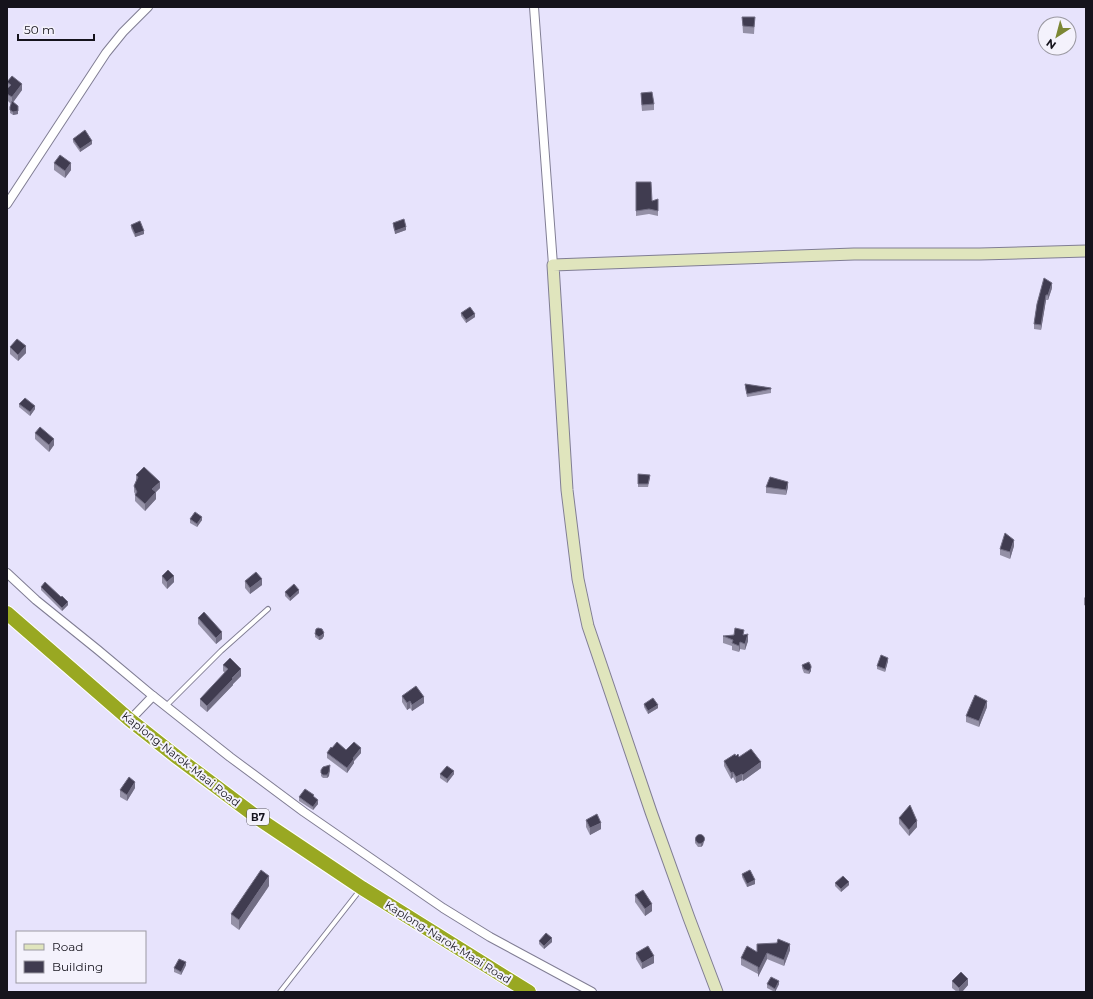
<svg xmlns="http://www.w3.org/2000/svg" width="1093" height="999" font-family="Montserrat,sans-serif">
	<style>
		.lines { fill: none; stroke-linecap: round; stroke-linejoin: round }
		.lane-casing { stroke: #817e94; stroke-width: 6 }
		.street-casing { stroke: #817e94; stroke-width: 10 }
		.secondary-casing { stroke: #817e94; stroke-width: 13 }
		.highway-casing { stroke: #fff; stroke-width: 16 }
		.lane { stroke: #fff; stroke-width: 4 }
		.street { stroke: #fff; stroke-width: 8 }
		.secondary { stroke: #e0e5bd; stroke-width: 11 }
		.highway { stroke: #99a822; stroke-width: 14 }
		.wall { fill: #9490a6 }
		.shaded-wall { fill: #726e84 }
		.building { fill: #403c50; stroke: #726e84 }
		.labels { text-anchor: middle; stroke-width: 4; stroke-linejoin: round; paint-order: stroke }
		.shield { fill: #f4f2fc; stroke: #58565f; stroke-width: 1 }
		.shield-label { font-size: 10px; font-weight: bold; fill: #15131c }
		.street-label { font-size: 11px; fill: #15131c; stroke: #f4f2fc }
	</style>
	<rect width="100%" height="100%" fill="#e7e3fc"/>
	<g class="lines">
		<g class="lane-casing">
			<g id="lane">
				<path d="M 166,706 L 221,651 L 268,609"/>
				<path d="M 280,992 L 360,890"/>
			</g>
		</g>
		<g class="street-casing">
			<g id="street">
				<path d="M 534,7 L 553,265"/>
				<path d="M 7,204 L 106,53 L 123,32 L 148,7"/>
				<path d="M 7,573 L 36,600 L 98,650 L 153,696 L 230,757 L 304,812 L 443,908 L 490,937 L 592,992"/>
				<path d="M 130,720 L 153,696"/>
			</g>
		</g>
		<g class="secondary-casing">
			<path id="secondary" d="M 717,992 L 689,918 L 651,812 L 588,626 L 578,579 L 567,490 L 553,265 L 854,254 L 980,254 L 1086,251"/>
		</g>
		<g class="highway-casing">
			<path id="highway" d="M 7,613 L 130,720 L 178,758 L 262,821 L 362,888 L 529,992"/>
		</g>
		<use href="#lane" class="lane"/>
		<use href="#street" class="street"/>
		<use href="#secondary" class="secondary"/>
		<use href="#highway" class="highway"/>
	</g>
	<g class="wall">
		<path d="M 742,17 L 755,17 L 754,34 L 743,33 Z"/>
		<path d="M 7,82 L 22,90 L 13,102 L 18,114 L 13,115 L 10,113 L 10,107 L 11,104 L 7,100 Z"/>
		<path d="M 641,93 L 654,104 L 654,110 L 642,111 L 641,100 Z"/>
		<path d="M 73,139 L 92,144 L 80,152 L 73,142 Z"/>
		<path d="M 54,163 L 71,170 L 65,178 L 54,170 Z"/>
		<path d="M 636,182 L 652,201 L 658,211 L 658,216 L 649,214 L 636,216 Z"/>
		<path d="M 393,223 L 406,230 L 395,234 L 393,226 Z"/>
		<path d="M 131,225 L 144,234 L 135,237 L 131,228 Z"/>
		<path d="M 1052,288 L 1048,300 L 1046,300 L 1041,330 L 1034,329 L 1034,324 L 1037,304 Z"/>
		<path d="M 461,313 L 475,317 L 466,323 L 461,316 Z"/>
		<path d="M 10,347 L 26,353 L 18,361 L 10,354 Z"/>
		<path d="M 745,384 L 771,388 L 771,393 L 747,397 L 745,387 Z"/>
		<path d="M 19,404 L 35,409 L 30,416 L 19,407 Z"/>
		<path d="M 35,433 L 54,445 L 49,452 L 35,439 Z"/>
		<path d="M 638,474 L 650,478 L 648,487 L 638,487 Z"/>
		<path d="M 136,475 L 160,488 L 156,492 L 156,499 L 145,511 L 135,501 L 135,494 L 134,492 L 134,486 L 136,481 Z"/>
		<path d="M 766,487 L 788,487 L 786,495 L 766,493 Z"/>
		<path d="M 190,519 L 202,520 L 197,527 L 190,523 Z"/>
		<path d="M 1014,546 L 1010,559 L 1000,555 L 1000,549 Z"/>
		<path d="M 162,576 L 174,582 L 167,589 L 162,583 Z"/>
		<path d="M 245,581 L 262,585 L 250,594 L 245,588 Z"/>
		<path d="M 41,587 L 68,605 L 62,611 L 41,590 Z"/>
		<path d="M 285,592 L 299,593 L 290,601 L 285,596 Z"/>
		<path d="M 1086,596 L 1086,606 L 1084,605 L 1084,598 Z"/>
		<path d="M 198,618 L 222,639 L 216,644 L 198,624 Z"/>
		<path d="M 315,634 L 324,636 L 322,639 L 319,640 L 315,637 Z"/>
		<path d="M 744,635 L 748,641 L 745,650 L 740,649 L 739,652 L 732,650 L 732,646 L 723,643 L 723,636 Z"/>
		<path d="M 888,661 L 885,672 L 877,669 L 877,666 Z"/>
		<path d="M 223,665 L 241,676 L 233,684 L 233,685 L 207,712 L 200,706 L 200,699 L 225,673 L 223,671 Z"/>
		<path d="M 802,665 L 811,668 L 811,671 L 809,674 L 804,673 L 802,668 Z"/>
		<path d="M 402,696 L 424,703 L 412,711 L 410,708 L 407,710 L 402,702 Z"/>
		<path d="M 644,704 L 658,708 L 648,714 L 644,707 Z"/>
		<path d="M 987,707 L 979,727 L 966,722 L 966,716 Z"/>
		<path d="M 332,748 L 361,753 L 354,761 L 354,763 L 347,773 L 327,758 L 327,753 Z"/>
		<path d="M 736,756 L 739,757 L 761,768 L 743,781 L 742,780 L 736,783 L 733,777 L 731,779 L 724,766 L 724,761 Z"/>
		<path d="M 330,768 L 329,776 L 327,778 L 323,778 L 321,776 L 321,770 Z"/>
		<path d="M 440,774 L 454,774 L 447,783 L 440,778 Z"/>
		<path d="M 135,788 L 127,801 L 120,797 L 120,790 Z"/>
		<path d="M 299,797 L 314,797 L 318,804 L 313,810 L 299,801 Z"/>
		<path d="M 899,818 L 917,827 L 909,836 L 899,824 Z"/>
		<path d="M 586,820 L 601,829 L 590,835 L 586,827 Z"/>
		<path d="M 695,839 L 704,841 L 703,845 L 701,847 L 698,847 L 695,843 Z"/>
		<path d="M 742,874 L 755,884 L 747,887 L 742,877 Z"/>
		<path d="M 835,883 L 849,885 L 841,892 L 835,886 Z"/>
		<path d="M 269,886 L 239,930 L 231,924 L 231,914 Z"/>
		<path d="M 635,895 L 652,911 L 645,916 L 635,902 Z"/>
		<path d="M 539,941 L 552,942 L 544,949 L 539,944 Z"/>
		<path d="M 777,943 L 790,950 L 784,966 L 767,959 L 758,977 L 758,974 L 741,965 L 741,958 Z"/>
		<path d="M 636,953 L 654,963 L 642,969 L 636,959 Z"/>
		<path d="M 186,965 L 181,975 L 174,972 L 174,968 Z"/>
		<path d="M 952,981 L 968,985 L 962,992 L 957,992 L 952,988 Z"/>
		<path d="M 767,984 L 779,984 L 775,992 L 767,988 Z"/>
	</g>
	<g class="shaded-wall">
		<path d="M 22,84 L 22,90 L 12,104 L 12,97 Z"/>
		<path d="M 18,106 L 18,114 L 13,115 L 13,112 Z"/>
		<path d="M 92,141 L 92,144 L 80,152 L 80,149 Z"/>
		<path d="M 71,163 L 71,170 L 65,178 L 65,171 Z"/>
		<path d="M 406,227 L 406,230 L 395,234 L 395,231 Z"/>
		<path d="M 144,231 L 144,234 L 135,237 L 135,234 Z"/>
		<path d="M 1052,283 L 1052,288 L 1048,300 L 1048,295 Z"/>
		<path d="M 1046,295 L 1046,300 L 1041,330 L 1041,325 Z"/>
		<path d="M 475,314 L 475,317 L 466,323 L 466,320 Z"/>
		<path d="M 26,346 L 26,353 L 18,361 L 18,355 Z"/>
		<path d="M 35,406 L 35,409 L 30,416 L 30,412 Z"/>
		<path d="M 54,439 L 54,445 L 49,452 L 49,445 Z"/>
		<path d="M 160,482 L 160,488 L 152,496 L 152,489 Z"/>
		<path d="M 788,482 L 788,487 L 786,495 L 786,490 Z"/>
		<path d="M 156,492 L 156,499 L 145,511 L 145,504 Z"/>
		<path d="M 202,517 L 202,520 L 197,527 L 197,524 Z"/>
		<path d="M 1014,540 L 1014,546 L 1010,559 L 1010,552 Z"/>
		<path d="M 174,576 L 174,582 L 167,589 L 167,582 Z"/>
		<path d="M 262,579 L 262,585 L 250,594 L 250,588 Z"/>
		<path d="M 299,590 L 299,593 L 290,601 L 290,598 Z"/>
		<path d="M 68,602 L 68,605 L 62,611 L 62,608 Z"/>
		<path d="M 222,632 L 222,639 L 216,644 L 216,638 Z"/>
		<path d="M 324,633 L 324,636 L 322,639 L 319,640 L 319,637 Z"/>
		<path d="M 748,634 L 748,641 L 745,650 L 745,644 Z"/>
		<path d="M 740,642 L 740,649 L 739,652 L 739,646 Z"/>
		<path d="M 888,658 L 888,661 L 885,672 L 885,669 Z"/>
		<path d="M 811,668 L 811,671 L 809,674 L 809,671 Z"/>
		<path d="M 241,669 L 241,676 L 233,684 L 233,685 L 207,712 L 207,706 Z"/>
		<path d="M 424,697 L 424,703 L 412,711 L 412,705 Z"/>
		<path d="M 410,701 L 410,708 L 407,710 L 407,703 Z"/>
		<path d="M 987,701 L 987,707 L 979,727 L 979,721 Z"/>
		<path d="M 658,705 L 658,708 L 648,714 L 648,711 Z"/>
		<path d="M 361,748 L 361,753 L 354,761 L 354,763 L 347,773 L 347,768 L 353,758 Z"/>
		<path d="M 761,762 L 761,768 L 743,781 L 743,775 Z"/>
		<path d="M 330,765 L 329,776 L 327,778 L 327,775 Z"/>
		<path d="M 454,771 L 454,774 L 447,783 L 447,779 Z"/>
		<path d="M 733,772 L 733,777 L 731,779 L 731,773 Z"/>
		<path d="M 742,774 L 742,780 L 736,783 L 736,777 Z"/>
		<path d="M 135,782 L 135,788 L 127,801 L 127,795 Z"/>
		<path d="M 318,800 L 318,804 L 313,810 L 313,807 Z"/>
		<path d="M 917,821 L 917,827 L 909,836 L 909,830 Z"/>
		<path d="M 601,823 L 601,829 L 590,835 L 590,828 Z"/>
		<path d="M 704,838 L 703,845 L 701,847 L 701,844 Z"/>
		<path d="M 269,876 L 269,886 L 239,930 L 239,920 Z"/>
		<path d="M 755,880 L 755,884 L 747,887 L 747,884 Z"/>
		<path d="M 849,882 L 849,885 L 841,892 L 841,889 Z"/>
		<path d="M 652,904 L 652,911 L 645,916 L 645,909 Z"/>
		<path d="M 552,938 L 552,942 L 544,949 L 544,946 Z"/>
		<path d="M 790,944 L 790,950 L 784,966 L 784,960 Z"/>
		<path d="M 767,953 L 767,959 L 758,977 L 758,971 Z"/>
		<path d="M 654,956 L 654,963 L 642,969 L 642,963 Z"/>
		<path d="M 186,962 L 186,965 L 181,975 L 181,972 Z"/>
		<path d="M 968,979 L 968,985 L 962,992 L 959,992 L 959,988 Z"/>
		<path d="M 779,981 L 779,984 L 775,992 L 775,989 Z"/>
	</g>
	<g class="building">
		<path d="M 742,17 L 755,17 L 754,27 L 743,26 Z"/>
		<path d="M 12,76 L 22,84 L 12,97 L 7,94 L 7,89 L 11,85 L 7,82 Z"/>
		<path d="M 652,92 L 654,104 L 642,105 L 641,93 Z"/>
		<path d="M 12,101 L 18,106 L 18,111 L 13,112 L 10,110 L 10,107 Z"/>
		<path d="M 85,130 L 92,141 L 80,149 L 73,139 Z"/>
		<path d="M 60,155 L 71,163 L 65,171 L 54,163 Z"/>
		<path d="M 636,182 L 651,182 L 652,201 L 658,199 L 658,211 L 649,209 L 636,211 Z"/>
		<path d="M 404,219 L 406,227 L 395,231 L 393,223 Z"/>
		<path d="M 140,221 L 144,231 L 135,234 L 131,225 Z"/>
		<path d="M 1044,278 L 1052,283 L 1048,295 L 1046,295 L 1041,325 L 1034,324 L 1037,304 Z"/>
		<path d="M 470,307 L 475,314 L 466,320 L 461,313 Z"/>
		<path d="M 17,339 L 26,346 L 18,355 L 10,347 Z"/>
		<path d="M 745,384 L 771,388 L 771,389 L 747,394 Z"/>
		<path d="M 25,398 L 35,406 L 30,412 L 19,404 Z"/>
		<path d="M 40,427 L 54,439 L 49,445 L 35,433 Z"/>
		<path d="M 144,467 L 160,482 L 152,489 L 156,492 L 145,504 L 135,495 L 137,492 L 134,486 L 138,477 L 136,475 Z"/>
		<path d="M 638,474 L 650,475 L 648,484 L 638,484 Z"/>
		<path d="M 770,477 L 788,482 L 786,490 L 766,487 Z"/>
		<path d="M 195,512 L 202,517 L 197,524 L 190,519 Z"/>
		<path d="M 1005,533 L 1014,540 L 1010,552 L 1000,549 Z"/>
		<path d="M 168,570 L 174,576 L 167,582 L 162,576 Z"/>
		<path d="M 256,572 L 262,579 L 250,588 L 245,581 Z"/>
		<path d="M 45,582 L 61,597 L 62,596 L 68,602 L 62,608 L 41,587 Z"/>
		<path d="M 294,584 L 299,590 L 290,598 L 285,592 Z"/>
		<path d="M 204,612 L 222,632 L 216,638 L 198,618 Z"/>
		<path d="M 318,628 L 322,629 L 324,633 L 322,635 L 319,637 L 315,634 L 316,629 Z"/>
		<path d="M 735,628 L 744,630 L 743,635 L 748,634 L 745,644 L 740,642 L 739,646 L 732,643 L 733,640 L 723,636 L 734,635 Z"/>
		<path d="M 881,655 L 888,658 L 885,669 L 877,666 Z"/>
		<path d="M 230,658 L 241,669 L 232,678 L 233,679 L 207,706 L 200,699 L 228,669 L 223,665 Z"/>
		<path d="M 809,662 L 811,666 L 811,668 L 809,671 L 804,669 L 802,665 Z"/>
		<path d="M 416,686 L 424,697 L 412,705 L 410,701 L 407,703 L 402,696 Z"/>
		<path d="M 975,695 L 987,701 L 979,721 L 966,716 Z"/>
		<path d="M 653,698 L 658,705 L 648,711 L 644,704 Z"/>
		<path d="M 337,742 L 346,750 L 354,742 L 361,748 L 353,758 L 354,759 L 347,768 L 327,753 L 331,747 L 332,748 Z"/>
		<path d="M 751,749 L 761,762 L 743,775 L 742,774 L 736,777 L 733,772 L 731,773 L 724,761 L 735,754 L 736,756 L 738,754 L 739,757 Z"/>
		<path d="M 330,765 L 329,772 L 327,775 L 323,775 L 321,773 L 321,770 L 323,767 Z"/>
		<path d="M 447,766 L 454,771 L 447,779 L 440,774 Z"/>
		<path d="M 129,777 L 135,782 L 127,795 L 120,790 Z"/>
		<path d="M 305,789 L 314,795 L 313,796 L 318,800 L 313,807 L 299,797 Z"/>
		<path d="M 910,805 L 917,821 L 909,830 L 899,818 Z"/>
		<path d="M 597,814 L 601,823 L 590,828 L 586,820 Z"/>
		<circle cx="700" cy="839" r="4.5"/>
		<path d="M 261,870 L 269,876 L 239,920 L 231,914 Z"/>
		<path d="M 750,870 L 755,880 L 747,884 L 742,874 Z"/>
		<path d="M 843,876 L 849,882 L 841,889 L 835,883 Z"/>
		<path d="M 643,890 L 652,904 L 645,909 L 635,895 Z"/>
		<path d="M 546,933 L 552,938 L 544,946 L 539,941 Z"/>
		<path d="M 778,939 L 790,944 L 784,960 L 767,953 L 758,971 L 758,967 L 741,958 L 747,946 L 757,952 L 757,944 L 777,943 Z"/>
		<path d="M 648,946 L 654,956 L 642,963 L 636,953 Z"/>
		<path d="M 179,959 L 186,962 L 181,972 L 174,968 Z"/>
		<path d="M 961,972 L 968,979 L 959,988 L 952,981 Z"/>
		<path d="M 771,977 L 779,981 L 775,989 L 767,984 Z"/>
	</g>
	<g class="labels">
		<rect class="shield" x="247" y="809" width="22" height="16" rx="3"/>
		<g class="shield-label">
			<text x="258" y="821">B7</text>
		</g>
		<g class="street-label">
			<text transform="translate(181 759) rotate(38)" y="4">Kaplong-Narok-Maai Road</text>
			<text transform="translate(448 942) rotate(32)" y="4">Kaplong-Narok-Maai Road</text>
		</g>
	</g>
	<rect width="1093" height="999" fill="none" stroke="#15131c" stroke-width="16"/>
	<rect x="16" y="931" width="130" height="52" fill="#f4f2fc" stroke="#9b99a2"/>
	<rect x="24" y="944" width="20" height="6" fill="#e0e5bd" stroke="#9b99a2"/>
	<text x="52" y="951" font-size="12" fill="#15131c">Road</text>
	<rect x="24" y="961" width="20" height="12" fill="#403c50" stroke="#9b99a2"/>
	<text x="52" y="971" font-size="12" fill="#15131c">Building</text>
	<g transform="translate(1057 36) rotate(216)"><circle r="19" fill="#f4f2fc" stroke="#9b99a2"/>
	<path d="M0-3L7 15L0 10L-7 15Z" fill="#7c8734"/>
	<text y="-6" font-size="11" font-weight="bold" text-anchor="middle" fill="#15131c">N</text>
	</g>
	<path d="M18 34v6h76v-6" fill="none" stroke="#15131c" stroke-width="2"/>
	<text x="24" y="34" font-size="12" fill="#15131c" stroke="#f4f2fc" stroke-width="3" paint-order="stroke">50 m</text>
</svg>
